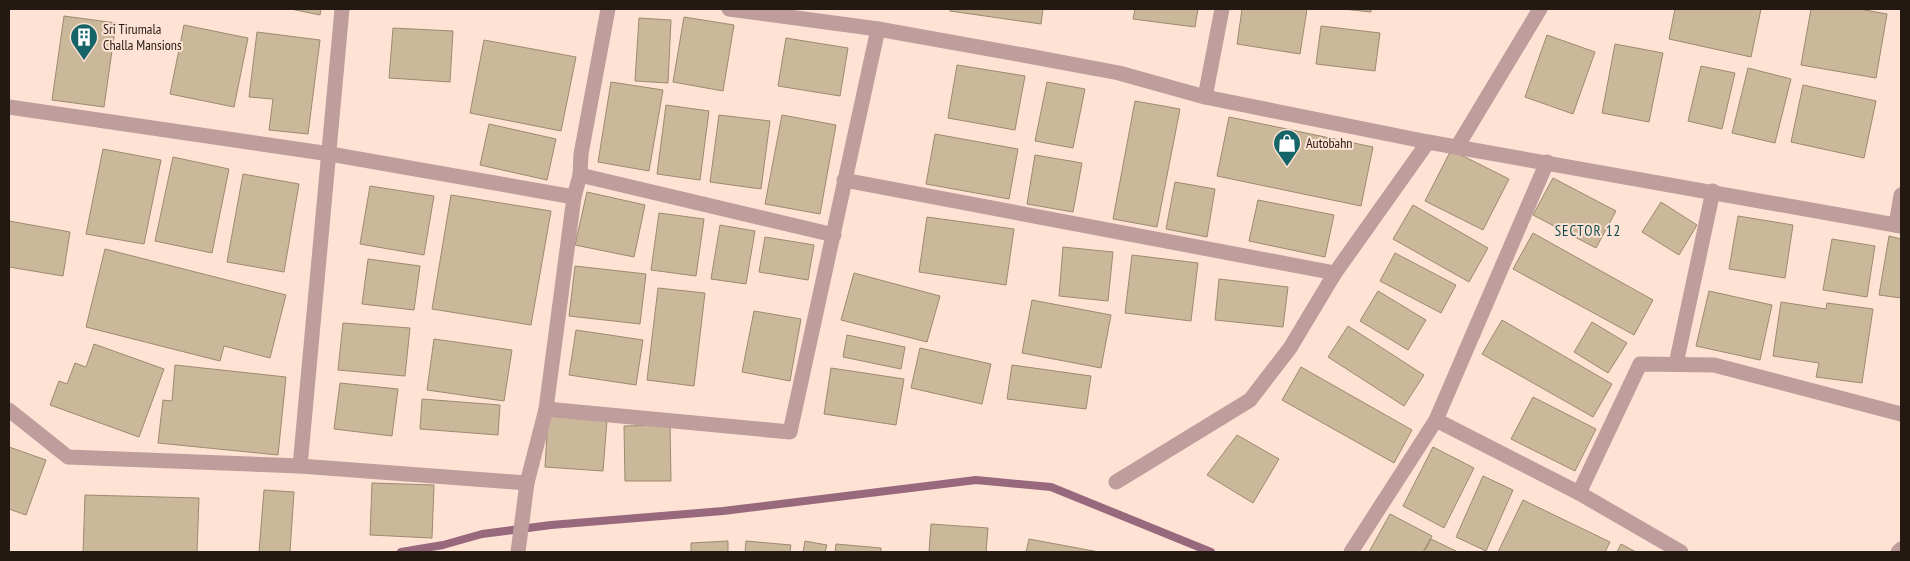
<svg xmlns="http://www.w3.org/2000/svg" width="1910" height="561" font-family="'PT Sans Narrow',sans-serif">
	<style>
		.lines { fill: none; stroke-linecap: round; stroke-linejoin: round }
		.stream { stroke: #98687c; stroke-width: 8 }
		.building { fill: #cbb89b; stroke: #9c8a6f }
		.minor { stroke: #be9d9c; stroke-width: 15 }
		.tertiary { stroke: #be9d9c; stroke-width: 15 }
		.labels { text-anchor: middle; stroke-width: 4; stroke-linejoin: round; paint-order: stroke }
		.poi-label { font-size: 14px; fill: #241812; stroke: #fee2d4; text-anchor: start }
		.neighbourhood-label { font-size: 15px; letter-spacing: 1px; fill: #0f4e50; stroke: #fee2d4 }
	</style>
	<rect width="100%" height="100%" fill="#fee2d4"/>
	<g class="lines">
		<path class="stream" d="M 401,552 L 443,545 L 482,534 L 551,525 L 723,511 L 976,480 L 1051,487 L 1211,552"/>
	</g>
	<g class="building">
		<path d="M 291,9 L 321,9 L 320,15 Z"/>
		<path d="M 950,9 L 1043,9 L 1041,24 L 950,11 Z"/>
		<path d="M 1135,9 L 1198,9 L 1195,27 L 1133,19 Z"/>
		<path d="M 1242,9 L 1307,9 L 1300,54 L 1237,44 Z"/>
		<path d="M 1343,9 L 1371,9 L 1371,12 Z"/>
		<path d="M 1675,9 L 1761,9 L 1751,57 L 1669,39 Z"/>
		<path d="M 1811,9 L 1859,9 L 1887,14 L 1876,78 L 1801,65 Z"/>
		<path d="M 64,16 L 116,23 L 104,107 L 52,100 Z"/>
		<path d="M 684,17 L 734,25 L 723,91 L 673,82 Z"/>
		<path d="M 639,18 L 671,20 L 668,83 L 635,81 Z"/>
		<path d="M 184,25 L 248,38 L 234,107 L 170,94 Z"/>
		<path d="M 1321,26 L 1380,33 L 1375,71 L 1316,64 Z"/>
		<path d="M 393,28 L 453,31 L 450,82 L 389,78 Z"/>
		<path d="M 257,32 L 320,40 L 308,134 L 269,130 L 273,99 L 249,97 Z"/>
		<path d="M 1547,35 L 1595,52 L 1573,114 L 1525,97 Z"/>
		<path d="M 786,38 L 848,48 L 840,96 L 778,86 Z"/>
		<path d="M 484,40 L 576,57 L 561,131 L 470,113 Z"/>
		<path d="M 1615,44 L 1663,53 L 1649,122 L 1602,113 Z"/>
		<path d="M 957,65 L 1025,76 L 1015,130 L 948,118 Z"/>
		<path d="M 1701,66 L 1735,73 L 1722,129 L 1688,121 Z"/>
		<path d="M 1748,68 L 1791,79 L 1775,143 L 1732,133 Z"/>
		<path d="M 611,82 L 663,90 L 649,171 L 598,162 Z"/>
		<path d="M 1047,82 L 1085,89 L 1073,148 L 1035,141 Z"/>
		<path d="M 1803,85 L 1876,101 L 1864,158 L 1791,142 Z"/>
		<path d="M 1135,101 L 1180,109 L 1157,227 L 1113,219 Z"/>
		<path d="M 666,105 L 709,111 L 700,180 L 657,174 Z"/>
		<path d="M 719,115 L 770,121 L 761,189 L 710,182 Z"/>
		<path d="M 782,115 L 836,125 L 820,214 L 765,204 Z"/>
		<path d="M 1229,117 L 1373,147 L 1361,206 L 1217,176 Z"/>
		<path d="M 489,124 L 556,139 L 547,180 L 480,165 Z"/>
		<path d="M 935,134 L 1018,149 L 1009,199 L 926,184 Z"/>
		<path d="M 103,149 L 161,160 L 144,244 L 86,234 Z"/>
		<path d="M 1451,150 L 1509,179 L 1483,230 L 1425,201 Z"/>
		<path d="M 1035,155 L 1082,163 L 1073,212 L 1027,204 Z"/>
		<path d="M 173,157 L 229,169 L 212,253 L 155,241 Z"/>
		<path d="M 243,174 L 299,184 L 284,272 L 227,262 Z"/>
		<path d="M 1553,178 L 1616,211 L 1596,248 L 1533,215 Z"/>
		<path d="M 1175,182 L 1215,189 L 1207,237 L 1166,229 Z"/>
		<path d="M 370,186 L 434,196 L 424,255 L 360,244 Z"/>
		<path d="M 587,192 L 645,205 L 634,257 L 575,245 Z"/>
		<path d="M 451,195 L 551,211 L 531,325 L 432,309 Z"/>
		<path d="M 1258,200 L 1334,215 L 1325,257 L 1249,241 Z"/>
		<path d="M 1661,202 L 1697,225 L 1679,255 L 1642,232 Z"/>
		<path d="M 1413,205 L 1488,248 L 1469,282 L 1393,239 Z"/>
		<path d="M 659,213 L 704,219 L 696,276 L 651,270 Z"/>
		<path d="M 1738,216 L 1793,225 L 1785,278 L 1729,269 Z"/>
		<path d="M 927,217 L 1014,229 L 1006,285 L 919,272 Z"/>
		<path d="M 9,221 L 70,232 L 63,276 L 9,267 Z"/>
		<path d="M 720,225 L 755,231 L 746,284 L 711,279 Z"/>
		<path d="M 1533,233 L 1653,300 L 1634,335 L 1513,269 Z"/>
		<path d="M 1889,236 L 1901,239 L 1901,298 L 1879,295 Z"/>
		<path d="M 765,237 L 814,245 L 808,280 L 759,272 Z"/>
		<path d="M 1832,239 L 1875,246 L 1867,297 L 1823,290 Z"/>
		<path d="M 1063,247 L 1113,252 L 1108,301 L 1059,296 Z"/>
		<path d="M 105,249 L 286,295 L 270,358 L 224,346 L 220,361 L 86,327 Z"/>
		<path d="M 1395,253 L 1456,285 L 1441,313 L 1380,281 Z"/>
		<path d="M 1132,255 L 1198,263 L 1191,321 L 1125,313 Z"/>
		<path d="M 368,259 L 420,266 L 414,310 L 362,304 Z"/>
		<path d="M 575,266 L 646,274 L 640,324 L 569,316 Z"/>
		<path d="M 854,273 L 940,296 L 927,342 L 841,320 Z"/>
		<path d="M 1219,279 L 1288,287 L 1283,327 L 1215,320 Z"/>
		<path d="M 658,288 L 705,293 L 694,386 L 647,380 Z"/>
		<path d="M 1378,291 L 1426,320 L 1408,350 L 1360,321 Z"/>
		<path d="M 1709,291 L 1772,305 L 1760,360 L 1696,346 Z"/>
		<path d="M 1032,300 L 1111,315 L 1101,368 L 1022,353 Z"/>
		<path d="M 1781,302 L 1826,309 L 1827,303 L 1873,309 L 1862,383 L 1816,377 L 1819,363 L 1773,356 Z"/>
		<path d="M 754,311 L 801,319 L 790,381 L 742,372 Z"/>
		<path d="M 1502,320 L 1612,384 L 1593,417 L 1482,354 Z"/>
		<path d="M 1592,322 L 1627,343 L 1608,373 L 1574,352 Z"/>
		<path d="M 343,323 L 410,328 L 405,376 L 338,370 Z"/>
		<path d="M 1348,326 L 1424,375 L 1404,406 L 1328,357 Z"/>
		<path d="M 576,330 L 643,340 L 636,385 L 569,375 Z"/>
		<path d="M 847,335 L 905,347 L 901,369 L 843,357 Z"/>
		<path d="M 434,339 L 512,350 L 504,401 L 427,390 Z"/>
		<path d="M 94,344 L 164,369 L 139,437 L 50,405 L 59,381 L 67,384 L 75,363 L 86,367 Z"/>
		<path d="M 920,348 L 991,364 L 982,404 L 911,388 Z"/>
		<path d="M 175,365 L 286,377 L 278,455 L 158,443 L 163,400 L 172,401 Z"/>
		<path d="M 1012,365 L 1091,376 L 1086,409 L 1007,399 Z"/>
		<path d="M 1301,367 L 1412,430 L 1394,463 L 1282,400 Z"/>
		<path d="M 831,368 L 904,379 L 896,425 L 824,414 Z"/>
		<path d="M 340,383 L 398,389 L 392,436 L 334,429 Z"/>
		<path d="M 1533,397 L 1596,429 L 1575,471 L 1511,439 Z"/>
		<path d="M 422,399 L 500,405 L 498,435 L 420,429 Z"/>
		<path d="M 548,416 L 607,420 L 603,471 L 545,467 Z"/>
		<path d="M 670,425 L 671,481 L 625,481 L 624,426 Z"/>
		<path d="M 1237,435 L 1279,459 L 1253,503 L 1207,475 Z"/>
		<path d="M 9,447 L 46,460 L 26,515 L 9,509 Z"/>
		<path d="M 1433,447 L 1474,468 L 1444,528 L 1403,506 Z"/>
		<path d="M 1483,476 L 1513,490 L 1486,551 L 1456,537 Z"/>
		<path d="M 372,483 L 434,485 L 432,538 L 370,535 Z"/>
		<path d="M 264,490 L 294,492 L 290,552 L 259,552 Z"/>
		<path d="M 85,495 L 199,498 L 197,552 L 83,552 Z"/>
		<path d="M 1523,500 L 1610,542 L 1605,552 L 1498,552 Z"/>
		<path d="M 1390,514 L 1432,536 L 1423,552 L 1369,552 Z"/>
		<path d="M 931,524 L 988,528 L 986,552 L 929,552 Z"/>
		<path d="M 1029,539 L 1099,552 L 1026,552 Z"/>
		<path d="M 1431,539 L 1458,552 L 1424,552 Z"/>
		<path d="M 728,541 L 728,552 L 691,552 L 691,543 Z"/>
		<path d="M 746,541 L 791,545 L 790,552 L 745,552 Z"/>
		<path d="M 805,541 L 827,545 L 825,552 L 803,552 Z"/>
		<path d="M 836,544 L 881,548 L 881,552 L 835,552 Z"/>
		<path d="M 1621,544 L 1636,552 L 1617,552 Z"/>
	</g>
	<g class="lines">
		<g class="minor">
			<path d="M 1205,97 L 1222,9"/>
			<path d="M 9,107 L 330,154 L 574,197"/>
			<path d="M 1457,147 L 1540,9"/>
			<path d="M 1547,162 L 1436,420 L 1579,493"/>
			<path d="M 580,175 L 834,235"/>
			<path d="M 844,180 L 1335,273 L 1428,142"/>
			<path d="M 1896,225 L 1901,195"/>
			<path d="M 1676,364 L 1713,191"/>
			<path d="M 546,409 L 790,432 L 878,29"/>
			<path d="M 300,466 L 342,9"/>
			<path d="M 1116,482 L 1250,400 L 1290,348 L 1335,273"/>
			<path d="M 1351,552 L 1436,420"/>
			<path d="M 1681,552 L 1579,493 L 1640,364 L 1714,365 L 1901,414"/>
			<path d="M 1898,552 L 1901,549"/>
		</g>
		<g class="tertiary">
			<path d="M 729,9 L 878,29 L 1023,55 L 1119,73 L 1205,97 L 1428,142 L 1901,226"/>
			<path d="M 9,410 L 68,457 L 300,466 L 527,483 L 546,409 L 574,197 L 580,175 L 581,154 L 608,9"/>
			<path d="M 518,552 L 527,483"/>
		</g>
	</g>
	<defs>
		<g id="building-pin" transform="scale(1.4375)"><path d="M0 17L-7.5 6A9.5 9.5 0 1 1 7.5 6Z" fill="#156467" stroke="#fee2d4"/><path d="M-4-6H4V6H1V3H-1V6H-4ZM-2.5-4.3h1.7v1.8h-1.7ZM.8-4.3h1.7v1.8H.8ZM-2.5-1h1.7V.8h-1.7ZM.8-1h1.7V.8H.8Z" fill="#fff"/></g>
		<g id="shop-pin" transform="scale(1.4375)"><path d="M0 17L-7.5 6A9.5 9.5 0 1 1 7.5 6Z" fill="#156467" stroke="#fee2d4"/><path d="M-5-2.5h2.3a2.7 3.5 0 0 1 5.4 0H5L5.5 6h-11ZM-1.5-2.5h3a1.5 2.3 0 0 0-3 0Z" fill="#fff"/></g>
	</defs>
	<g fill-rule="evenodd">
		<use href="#building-pin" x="84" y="37"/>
		<use href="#shop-pin" x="1287" y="143"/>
	</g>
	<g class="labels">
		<g class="poi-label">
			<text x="103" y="34">Sri Tirumala<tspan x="103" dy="16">Challa Mansions</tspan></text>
			<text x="1306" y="148">Autobahn</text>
		</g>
		<g class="neighbourhood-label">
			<text x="1588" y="236">SECTOR 12</text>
		</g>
	</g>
	<rect width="1910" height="561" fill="none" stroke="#241812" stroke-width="20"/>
</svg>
